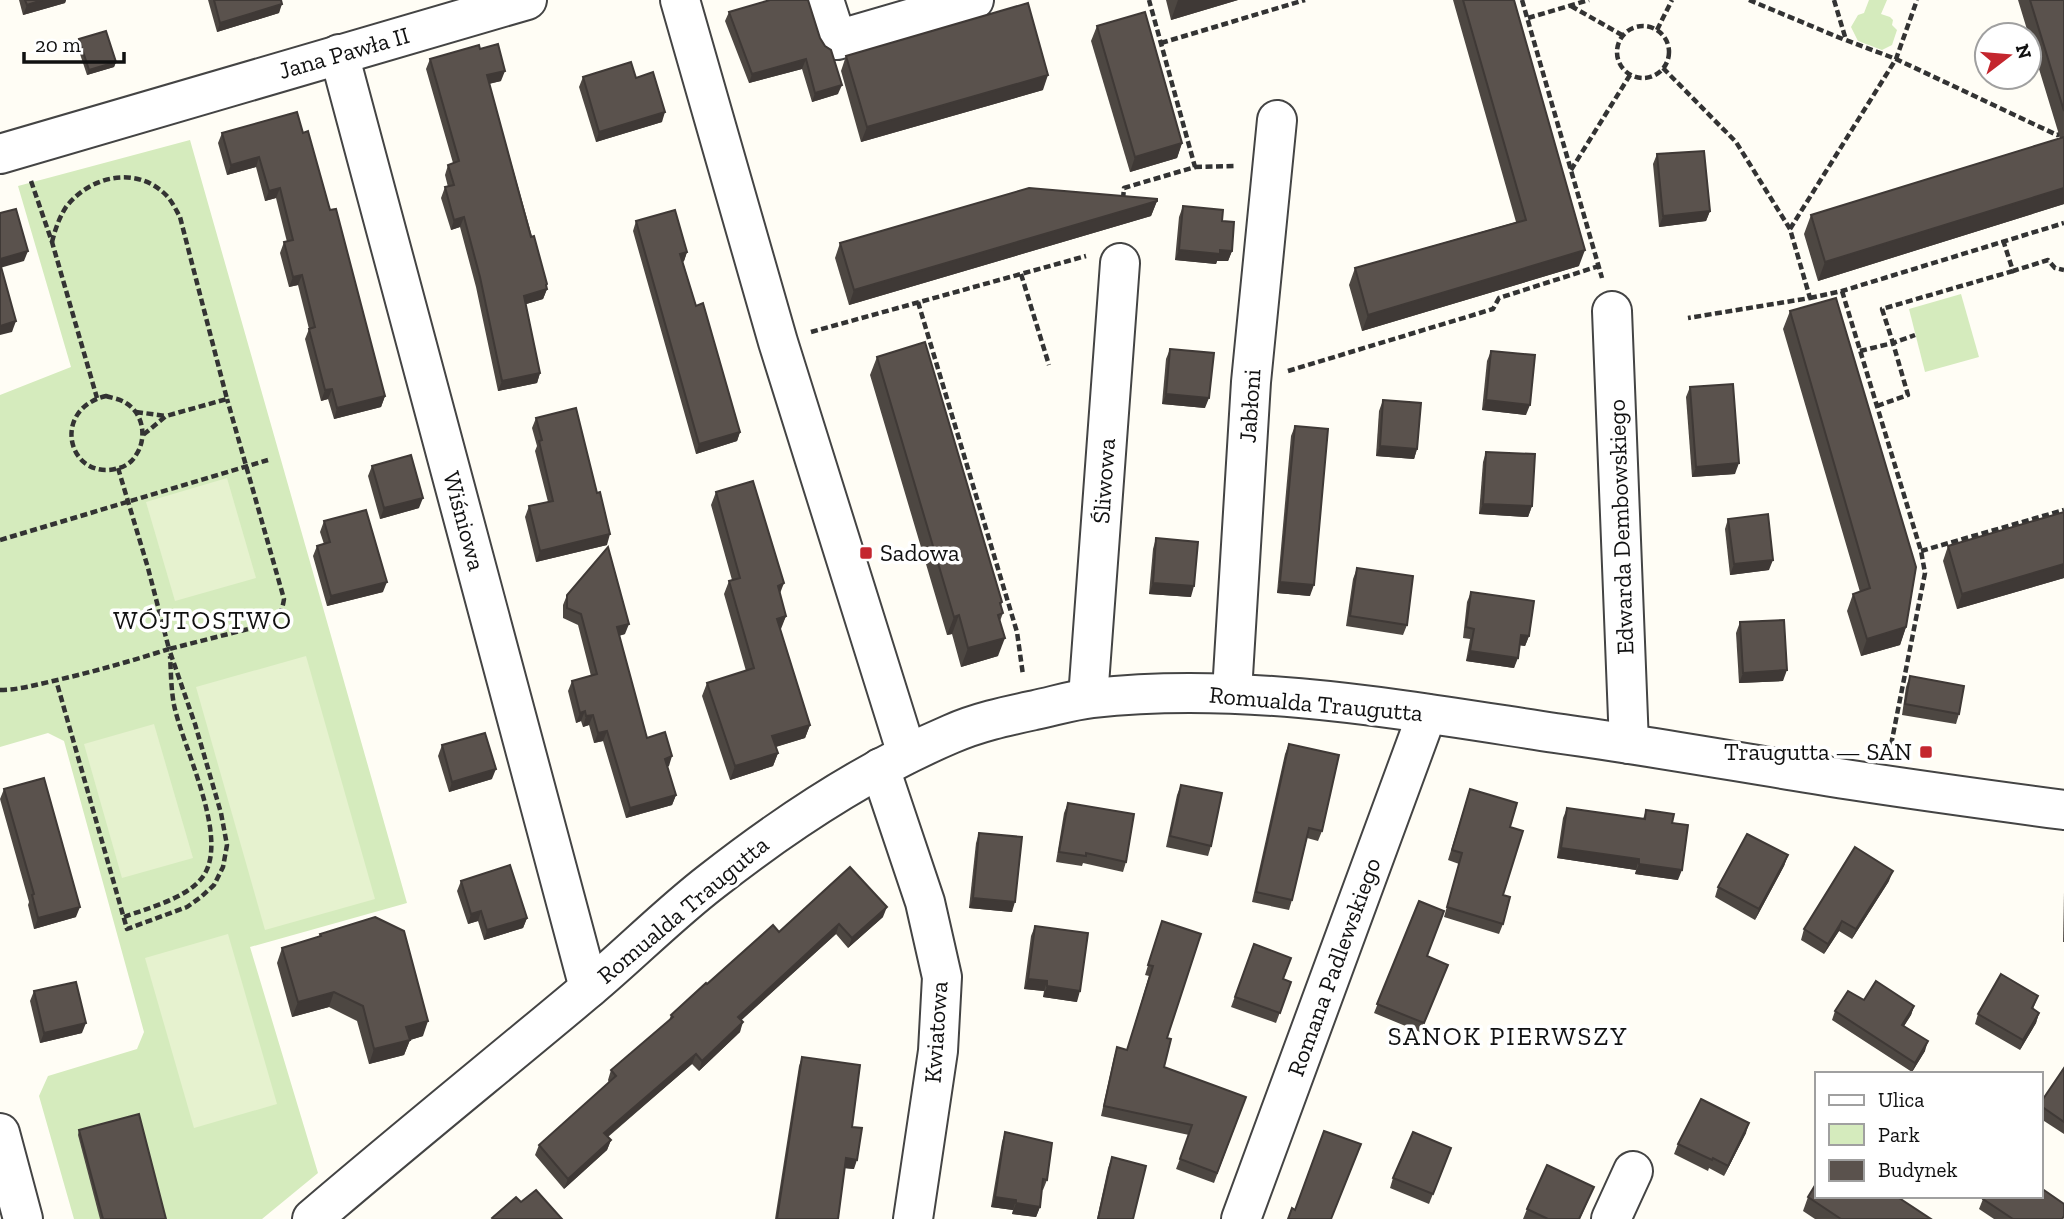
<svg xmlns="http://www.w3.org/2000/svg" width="2064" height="1219" font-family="'Zilla Slab',serif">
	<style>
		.green { fill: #d5ebbd }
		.pitch { fill: #e6f2cf }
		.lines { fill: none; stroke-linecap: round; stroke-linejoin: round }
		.minor-casing { stroke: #444; stroke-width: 42 }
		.path { stroke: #333; stroke-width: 4.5; stroke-dasharray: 7 3.5; stroke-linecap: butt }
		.minor { stroke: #fff; stroke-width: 38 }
		.wall { fill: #4d4742 }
		.shaded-wall { fill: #3f3936 }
		.building { fill: #5a524d; stroke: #3f3936; stroke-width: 2 }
		.poi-dot { fill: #c4262e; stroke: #fff; stroke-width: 2.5 }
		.labels { text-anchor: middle; stroke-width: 7; stroke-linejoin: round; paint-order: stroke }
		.street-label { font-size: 24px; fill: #111; stroke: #fff }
		.poi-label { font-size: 24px; fill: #111; stroke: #fff; text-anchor: start }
		.neighbourhood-label { font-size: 26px; letter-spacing: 2px; fill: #111; stroke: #fff }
	</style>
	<rect width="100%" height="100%" fill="#fffdf5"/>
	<g class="green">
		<path d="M 1869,0 L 1887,0 L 1881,14 L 1890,17 L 1893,20 L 1892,25 L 1897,30 L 1892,45 L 1882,50 L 1858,41 L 1851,27 L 1858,15 L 1864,13 Z"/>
		<path d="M 190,140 L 407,903 L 250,947 L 318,1173 L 262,1219 L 74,1219 L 39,1096 L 48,1076 L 137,1049 L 144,1032 L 64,741 L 48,733 L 0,747 L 0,395 L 71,367 L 18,186 Z"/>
		<path d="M 1961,294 L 1979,357 L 1925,372 L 1909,309 Z"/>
	</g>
	<g class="pitch">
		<path d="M 227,478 L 256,578 L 175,601 L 146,502 Z"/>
		<path d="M 306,656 L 375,899 L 265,930 L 196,687 Z"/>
		<path d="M 154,724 L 193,858 L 122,878 L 84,744 Z"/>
		<path d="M 228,934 L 277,1104 L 194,1128 L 145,958 Z"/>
	</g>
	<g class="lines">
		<g class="minor-casing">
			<g id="minor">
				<path d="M 680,0 L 778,342 L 907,754"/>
				<path d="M 824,0 L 837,40 L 974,0"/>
				<path d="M 339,54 L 589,988"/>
				<path d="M 0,154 L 527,0"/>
				<path d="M 1612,311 L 1629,744"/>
				<path d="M 1232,692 L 1251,382 L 1277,120"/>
				<path d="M 1088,698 L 1120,263"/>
				<path d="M 880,768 L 925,902 L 942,977 L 938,1051 L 913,1219"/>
				<path d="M 0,1133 L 23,1219"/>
				<path d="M 312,1219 C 403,1141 496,1066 588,989 C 630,954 669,914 712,881 C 786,823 866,770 951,734 C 978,722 1007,716 1035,710 C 1054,706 1073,700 1092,698 C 1247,681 1403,710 1555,733 C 1635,744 1715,758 1795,771 C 1884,786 1974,798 2064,810"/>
				<path d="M 1241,1219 L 1427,714"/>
				<path d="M 1611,1219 L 1633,1171"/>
			</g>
		</g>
		<g class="path">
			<path d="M 1522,0 L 1602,278"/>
			<path d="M 1749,0 L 1845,40"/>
			<path d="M 1834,0 L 1846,40 L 1896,59 L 2057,135 L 2064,133"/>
			<path d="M 1571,6 L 1622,35"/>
			<path d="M 1528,18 L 1589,0"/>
			<circle cx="1643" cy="52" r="26"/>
			<path d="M 1657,30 L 1672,0"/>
			<path d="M 1161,43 L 1305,0"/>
			<path d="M 1663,68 L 1736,142 L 1790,229 L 1810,298 L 1688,318"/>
			<path d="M 1195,167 L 1236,166"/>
			<path d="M 1571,170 L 1630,75"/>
			<path d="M 31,181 L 52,242 L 97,398"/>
			<path d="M 1123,199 L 1124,188 L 1195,167 L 1149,0"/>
			<path d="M 1790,229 L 1896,59 L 1917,0"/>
			<path d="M 2003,240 L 2013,271 L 2048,260 L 2055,268 L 2064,270"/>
			<path d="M 52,242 C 55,230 59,218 66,207 C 90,176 136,165 166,195 C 172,201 176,210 180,217 L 227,399 L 166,416"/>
			<path d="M 1021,274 L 1049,365"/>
			<path d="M 1842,291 L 1921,551 L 1925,573 L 1890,750"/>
			<path d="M 1810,298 L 1842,291 L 2064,223"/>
			<path d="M 918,302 L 1017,632 L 1023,675"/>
			<path d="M 811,332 L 1086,256"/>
			<path d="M 1860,351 L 1893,343 L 1882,309 L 2013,271"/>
			<path d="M 1288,371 L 1493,309 L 1499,298 L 1599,266"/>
			<path d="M 106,396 C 112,398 120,399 126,403 C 144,414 147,439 136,455 C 132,462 126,466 119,468 C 69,483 49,410 106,396 Z"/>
			<path d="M 1877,406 L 1908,395 L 1893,343 L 1915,335"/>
			<path d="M 136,412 L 166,416 L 143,435"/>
			<path d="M 118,468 L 148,568 L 169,649 L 268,624 C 279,618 282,612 284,599 L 227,399"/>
			<path d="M 0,540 L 268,460"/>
			<path d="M 1921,551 L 2064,510"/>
			<path d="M 0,690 C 18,690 35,685 53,681 C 93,672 131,661 169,649 L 195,724 L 221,813 L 227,845 L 223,867 L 214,885 L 201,897 L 187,907 L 127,929 L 56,680"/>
			<path d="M 124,917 C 148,908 189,898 204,875 C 229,836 183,748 174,705 C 171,689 171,672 170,656"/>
		</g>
		<use href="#minor" class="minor"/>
	</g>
	<g class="wall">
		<path d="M 19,0 L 66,0 L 65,3 L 23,15 Z"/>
		<path d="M 208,0 L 281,0 L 279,13 L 217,32 Z"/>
		<path d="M 770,0 L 838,94 L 812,102 L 802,69 L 749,83 L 725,21 L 729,12 Z"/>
		<path d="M 1166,0 L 1238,0 L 1171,20 Z"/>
		<path d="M 1453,0 L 1514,0 L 1579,266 L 1362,331 L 1349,285 L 1355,268 L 1516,222 Z"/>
		<path d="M 2018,0 L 2064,0 L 2064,204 L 1818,281 L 1804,234 L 1811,215 L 2060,138 Z"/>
		<path d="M 1097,26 L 1182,143 L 1177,158 L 1130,172 L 1091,41 Z"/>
		<path d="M 79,39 L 116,62 L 114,67 L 87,75 L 77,45 Z"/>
		<path d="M 480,49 L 501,81 L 489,84 L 547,289 L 543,299 L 526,304 L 540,373 L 537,383 L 498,391 L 476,287 L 460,227 L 451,230 L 441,198 L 445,187 L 448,187 L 445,175 L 448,165 L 453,163 L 426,69 L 430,59 Z"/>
		<path d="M 846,56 L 1043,90 L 861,142 L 841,71 Z"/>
		<path d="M 583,77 L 662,122 L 596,142 L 579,87 Z"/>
		<path d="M 222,133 L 303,133 L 330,210 L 385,396 L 381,407 L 334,419 L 328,399 L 321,401 L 305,339 L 309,329 L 298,285 L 289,287 L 280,253 L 284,242 L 287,242 L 276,198 L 265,201 L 256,167 L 227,175 L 218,143 Z"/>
		<path d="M 1657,154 L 1710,211 L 1706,221 L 1659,227 L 1653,164 Z"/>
		<path d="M 1157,201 L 1151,216 L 849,305 L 835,258 L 840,243 Z"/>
		<path d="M 1183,206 L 1222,221 L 1232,251 L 1228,261 L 1217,261 L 1216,264 L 1175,260 L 1179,217 Z"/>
		<path d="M 636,221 L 687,252 L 684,261 L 683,262 L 696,306 L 740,432 L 737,441 L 696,454 L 633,231 Z"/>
		<path d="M 1790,311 L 1906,627 L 1900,645 L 1861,656 L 1847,611 L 1853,594 L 1860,592 L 1783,329 Z"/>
		<path d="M 1170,349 L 1205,408 L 1162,404 L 1166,359 Z"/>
		<path d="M 1491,351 L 1526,415 L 1482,410 L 1487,361 Z"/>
		<path d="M 877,357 L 1002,602 L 1001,605 L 1003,613 L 1000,621 L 998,656 L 961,667 L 952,634 L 947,635 L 870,375 Z"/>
		<path d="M 1690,387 L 1735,474 L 1692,477 L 1686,397 Z"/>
		<path d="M 1383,400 L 1417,449 L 1414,459 L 1376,456 L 1379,411 Z"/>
		<path d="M 536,418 L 607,545 L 536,562 L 525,517 L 529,506 L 548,502 L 535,451 L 537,446 L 532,428 Z"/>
		<path d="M 1295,426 L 1310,596 L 1277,593 L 1291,436 Z"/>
		<path d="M 1486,452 L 1532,506 L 1528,517 L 1479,514 L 1483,462 Z"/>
		<path d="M 372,466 L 419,508 L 380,519 L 368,476 Z"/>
		<path d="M 716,492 L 780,594 L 786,616 L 780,629 L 810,725 L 805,738 L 776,747 L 778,753 L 773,766 L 730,780 L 702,696 L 707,683 L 746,671 L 724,594 L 729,581 L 732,580 L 711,505 Z"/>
		<path d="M 2064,512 L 2064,578 L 1957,609 L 1943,561 L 1948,546 Z"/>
		<path d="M 1728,519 L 1769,570 L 1730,575 L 1725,529 Z"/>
		<path d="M 324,521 L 383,592 L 327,606 L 313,556 L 317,546 L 324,544 L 320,532 Z"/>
		<path d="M 1156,538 L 1191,597 L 1149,594 L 1153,549 Z"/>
		<path d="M 1357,568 L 1407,625 L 1403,635 L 1346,626 L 1353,579 Z"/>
		<path d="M 1471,592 L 1529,636 L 1525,646 L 1520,645 L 1514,668 L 1466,661 L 1470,639 L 1463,638 L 1467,602 Z"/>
		<path d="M 567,595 L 625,634 L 619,636 L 647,738 L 669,766 L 667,767 L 676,795 L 672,805 L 626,818 L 603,741 L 594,743 L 589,725 L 583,727 L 581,721 L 576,723 L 568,691 L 572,681 L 591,676 L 578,625 L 563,618 L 563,605 Z"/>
		<path d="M 1740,622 L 1783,681 L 1739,683 L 1736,633 Z"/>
		<path d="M 1910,676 L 1959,714 L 1956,724 L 1902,715 L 1906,687 Z"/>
		<path d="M 1289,744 L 1322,831 L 1318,841 L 1307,838 L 1292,900 L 1289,910 L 1252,902 L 1285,754 Z"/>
		<path d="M 442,745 L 492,779 L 449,792 L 438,756 Z"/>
		<path d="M 1181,785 L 1211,846 L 1208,856 L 1166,847 L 1177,795 Z"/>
		<path d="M 4,789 L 76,917 L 34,929 L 28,905 L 29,902 L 0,799 Z"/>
		<path d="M 1470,789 L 1510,827 L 1503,895 L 1503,924 L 1499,934 L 1444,917 L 1459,864 L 1448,860 Z"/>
		<path d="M 1068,803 L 1126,862 L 1123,872 L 1083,863 L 1082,866 L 1056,862 L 1064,813 Z"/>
		<path d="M 1567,808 L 1643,819 L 1646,810 L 1672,823 L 1678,880 L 1635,874 L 1636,870 L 1557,858 L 1563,818 Z"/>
		<path d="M 979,833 L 1012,912 L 969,908 L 976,843 Z"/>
		<path d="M 1788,855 L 1784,866 L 1755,920 L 1715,897 L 1718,887 Z"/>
		<path d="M 461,881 L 527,918 L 523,928 L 484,940 L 478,921 L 468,924 L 457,891 Z"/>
		<path d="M 1889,881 L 1852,939 L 1839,931 L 1824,954 L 1801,940 L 1804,929 Z"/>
		<path d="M 2064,892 L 2064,942 L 2063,942 Z"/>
		<path d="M 1419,901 L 1427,956 L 1444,974 L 1420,1032 L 1374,1013 Z"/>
		<path d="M 883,917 L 848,948 L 836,934 L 741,1020 L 740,1032 L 699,1071 L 692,1064 L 608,1137 L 611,1140 L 607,1150 L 564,1189 L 535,1155 L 539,1145 L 609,1083 L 608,1080 L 611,1070 L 669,1021 L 671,1015 L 707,984 L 779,932 Z"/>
		<path d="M 1162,921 L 1167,1038 L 1164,1067 L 1246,1097 L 1214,1183 L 1176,1169 L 1189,1135 L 1101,1116 L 1114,1057 L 1117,1047 L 1127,1050 L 1149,976 L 1145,975 Z"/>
		<path d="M 1035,926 L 1077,1002 L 1043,997 L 1044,991 L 1024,989 L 1031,936 Z"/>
		<path d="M 320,934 L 423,1036 L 410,1040 L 404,1055 L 369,1064 L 357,1021 L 329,1007 L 292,1017 L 277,963 L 282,948 L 319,937 Z"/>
		<path d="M 1254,944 L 1283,979 L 1291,982 L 1276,1023 L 1231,1007 Z"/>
		<path d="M 34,991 L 82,1033 L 40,1043 L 30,1001 Z"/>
		<path d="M 2038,996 L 2033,1009 L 2039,1013 L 2036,1023 L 2020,1050 L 1975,1024 L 1978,1014 Z"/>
		<path d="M 1864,1000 L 1914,1006 L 1911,1015 L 1904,1026 L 1925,1051 L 1912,1072 L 1832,1020 L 1835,1011 Z"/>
		<path d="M 802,1057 L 852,1127 L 854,1169 L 845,1168 L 838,1219 L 775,1219 L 799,1066 Z"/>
		<path d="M 2064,1068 L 2064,1134 L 2041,1119 L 2041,1102 Z"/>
		<path d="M 79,1130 L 166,1219 L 100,1219 L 78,1135 Z"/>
		<path d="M 1005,1132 L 1047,1180 L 1043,1190 L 1042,1190 L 1040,1207 L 1036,1217 L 1012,1214 L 1013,1210 L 991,1207 L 1002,1142 Z"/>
		<path d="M 1746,1133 L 1724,1176 L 1709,1168 L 1708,1171 L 1674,1154 L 1678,1144 Z"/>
		<path d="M 1451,1148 L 1429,1204 L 1390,1188 L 1393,1178 Z"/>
		<path d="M 1112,1157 L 1133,1219 L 1097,1219 L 1108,1168 Z"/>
		<path d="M 1594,1187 L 1580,1219 L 1523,1219 L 1527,1209 Z"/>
		<path d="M 1808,1197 L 1931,1219 L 1815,1219 L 1803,1211 Z"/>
		<path d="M 1983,1199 L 2064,1219 L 1994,1219 L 1979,1209 Z"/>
	</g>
	<g class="shaded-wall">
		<path d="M 42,0 L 66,0 L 65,3 L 23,15 L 27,5 Z"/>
		<path d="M 1178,0 L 1238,0 L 1171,20 Z"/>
		<path d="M 282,4 L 279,13 L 217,32 L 220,23 Z"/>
		<path d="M 806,59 L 802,69 L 749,83 L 752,74 Z"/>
		<path d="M 116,62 L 114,67 L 87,75 L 89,70 Z"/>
		<path d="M 505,71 L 501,81 L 483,85 L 487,75 Z"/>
		<path d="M 1048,75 L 1043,90 L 861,142 L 867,127 Z"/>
		<path d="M 842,85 L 838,94 L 812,102 L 815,93 Z"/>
		<path d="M 665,112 L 662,122 L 596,142 L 599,132 Z"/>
		<path d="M 1182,143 L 1177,158 L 1130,172 L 1135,157 Z"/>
		<path d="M 259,157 L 256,167 L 227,175 L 231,165 Z"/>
		<path d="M 280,188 L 276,198 L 265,201 L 269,191 Z"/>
		<path d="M 2064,188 L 2064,204 L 1818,281 L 1825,262 Z"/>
		<path d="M 1157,201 L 1151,216 L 849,305 L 854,290 Z"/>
		<path d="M 1710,211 L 1706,221 L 1659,227 L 1663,216 Z"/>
		<path d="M 464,217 L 460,227 L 451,230 L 454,220 Z"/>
		<path d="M 1179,250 L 1220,250 L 1232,251 L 1228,261 L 1217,261 L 1216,264 L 1175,260 Z"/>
		<path d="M 1585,250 L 1579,266 L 1362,331 L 1368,315 Z"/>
		<path d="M 28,251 L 24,261 L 0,268 L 0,259 Z"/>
		<path d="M 687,252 L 684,261 L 677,264 L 680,254 Z"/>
		<path d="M 302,275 L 298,285 L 289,287 L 293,277 Z"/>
		<path d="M 547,284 L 545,290 L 547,289 L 543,299 L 520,306 L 524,296 Z"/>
		<path d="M 16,321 L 12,332 L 0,335 L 0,326 Z"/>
		<path d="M 540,373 L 537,383 L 498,391 L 502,381 Z"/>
		<path d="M 332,389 L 328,399 L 321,401 L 325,390 Z"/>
		<path d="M 1166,394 L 1209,398 L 1205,408 L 1162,404 Z"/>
		<path d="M 385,396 L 381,407 L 334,419 L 337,408 Z"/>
		<path d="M 1486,400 L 1530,405 L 1526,415 L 1482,410 Z"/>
		<path d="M 740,432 L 737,441 L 696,454 L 699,444 Z"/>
		<path d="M 1380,446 L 1417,449 L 1414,459 L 1376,456 Z"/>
		<path d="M 1739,463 L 1735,474 L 1692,477 L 1696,467 Z"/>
		<path d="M 423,498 L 419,508 L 380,519 L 384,508 Z"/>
		<path d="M 1483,504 L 1532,506 L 1528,517 L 1479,514 Z"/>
		<path d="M 610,534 L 607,545 L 536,562 L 540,551 Z"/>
		<path d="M 1773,560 L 1769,570 L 1730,575 L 1734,564 Z"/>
		<path d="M 2064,564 L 2064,578 L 1957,609 L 1962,594 Z"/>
		<path d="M 387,582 L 383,592 L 327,606 L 331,596 Z"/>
		<path d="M 1280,582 L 1314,585 L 1310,596 L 1277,593 Z"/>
		<path d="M 784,583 L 779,596 L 778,586 Z"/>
		<path d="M 1153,583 L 1194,586 L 1191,597 L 1149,594 Z"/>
		<path d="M 959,615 L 952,634 L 947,635 L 954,617 Z"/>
		<path d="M 786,616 L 781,629 L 772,632 L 777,619 Z"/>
		<path d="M 629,624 L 625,634 L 613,637 L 617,627 Z"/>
		<path d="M 1906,627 L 1900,645 L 1861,656 L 1867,639 Z"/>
		<path d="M 1521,635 L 1529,636 L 1525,646 L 1517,645 Z"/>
		<path d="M 1005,638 L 998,656 L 961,667 L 968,648 Z"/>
		<path d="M 1470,651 L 1518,658 L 1514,668 L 1466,661 Z"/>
		<path d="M 1787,670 L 1783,681 L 1739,683 L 1743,673 Z"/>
		<path d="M 585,711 L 581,721 L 576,723 L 580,713 Z"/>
		<path d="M 593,715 L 589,725 L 583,727 L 586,716 Z"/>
		<path d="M 810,725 L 805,738 L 768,749 L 772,736 Z"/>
		<path d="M 607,731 L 603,741 L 594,743 L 598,733 Z"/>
		<path d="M 778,753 L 773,766 L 730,780 L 735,766 Z"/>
		<path d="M 672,756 L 669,766 L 661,769 L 665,759 Z"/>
		<path d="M 496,769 L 492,779 L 449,792 L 452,782 Z"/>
		<path d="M 676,795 L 672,805 L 626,818 L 630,808 Z"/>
		<path d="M 1561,848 L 1639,859 L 1636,870 L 1557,858 Z"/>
		<path d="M 1788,855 L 1784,866 L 1755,920 L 1759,909 Z"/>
		<path d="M 1639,864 L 1682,870 L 1678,880 L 1635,874 Z"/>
		<path d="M 1893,871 L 1889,881 L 1852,939 L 1856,929 Z"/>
		<path d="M 973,898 L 1015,902 L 1012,912 L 969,908 Z"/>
		<path d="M 80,907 L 76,917 L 34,929 L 38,918 Z"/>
		<path d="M 887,907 L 883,917 L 848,948 L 852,938 Z"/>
		<path d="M 481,911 L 478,921 L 468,924 L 471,914 Z"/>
		<path d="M 527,918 L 523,928 L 484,940 L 487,930 Z"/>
		<path d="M 1842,921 L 1839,931 L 1824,954 L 1828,944 Z"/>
		<path d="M 839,924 L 836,934 L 734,1027 L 738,1017 Z"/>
		<path d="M 1028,979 L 1047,981 L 1044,991 L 1024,989 Z"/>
		<path d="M 1047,986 L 1080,991 L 1077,1002 L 1043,997 Z"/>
		<path d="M 334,992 L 329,1007 L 292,1017 L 298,1002 Z"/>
		<path d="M 1914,1006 L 1911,1015 L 1899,1034 L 1902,1025 Z"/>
		<path d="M 2039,1013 L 2036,1023 L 2020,1050 L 2023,1040 Z"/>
		<path d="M 428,1021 L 423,1036 L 410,1040 L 404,1055 L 369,1064 L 374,1049 L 406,1027 Z"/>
		<path d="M 743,1022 L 740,1032 L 699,1071 L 702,1061 Z"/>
		<path d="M 86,1023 L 82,1033 L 40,1043 L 44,1033 Z"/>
		<path d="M 1928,1041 L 1925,1051 L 1912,1072 L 1915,1063 Z"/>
		<path d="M 696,1054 L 692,1064 L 600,1143 L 604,1133 Z"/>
		<path d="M 1749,1123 L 1746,1133 L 1724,1176 L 1728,1166 Z"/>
		<path d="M 611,1140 L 607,1150 L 564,1189 L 568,1179 Z"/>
		<path d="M 846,1158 L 857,1160 L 854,1169 L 843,1168 Z"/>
		<path d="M 995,1197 L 1016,1200 L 1013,1210 L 991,1207 Z"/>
		<path d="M 1016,1203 L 1040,1207 L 1036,1217 L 1012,1214 Z"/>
	</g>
	<g class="building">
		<path d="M 25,0 L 42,0 L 27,5 Z"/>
		<path d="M 214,0 L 281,0 L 282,4 L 220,23 Z"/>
		<path d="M 770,0 L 808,0 L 820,38 L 825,46 L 831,50 L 842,85 L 815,93 L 806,59 L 752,74 L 729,12 Z"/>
		<path d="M 1463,0 L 1514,0 L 1585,250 L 1368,315 L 1355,268 L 1526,220 Z"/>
		<path d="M 2030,0 L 2064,0 L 2064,111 Z"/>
		<path d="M 1028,3 L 1048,75 L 867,127 L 846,56 Z"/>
		<path d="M 1145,12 L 1182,143 L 1135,157 L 1097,26 Z"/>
		<path d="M 106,31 L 116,62 L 89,70 L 79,39 Z"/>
		<path d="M 498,44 L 505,71 L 487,75 L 531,237 L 534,236 L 547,284 L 546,285 L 547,289 L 524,296 L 540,373 L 502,381 L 480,277 L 464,217 L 454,220 L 445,187 L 454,185 L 448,165 L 459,161 L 430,59 L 479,45 L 480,49 Z"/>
		<path d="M 631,62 L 636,78 L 653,72 L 665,112 L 599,132 L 583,77 Z"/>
		<path d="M 297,112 L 303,133 L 308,131 L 330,210 L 336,209 L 385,396 L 337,408 L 332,389 L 325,390 L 309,329 L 315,327 L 302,275 L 293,277 L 284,242 L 293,240 L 280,188 L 269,191 L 259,157 L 231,165 L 222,133 Z"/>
		<path d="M 2064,137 L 2064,188 L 1825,262 L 1811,215 Z"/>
		<path d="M 1704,151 L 1710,211 L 1663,216 L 1657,154 Z"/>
		<path d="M 1029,188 L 1157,199 L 1157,201 L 854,290 L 840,243 Z"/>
		<path d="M 1183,206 L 1223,210 L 1222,221 L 1234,222 L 1232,251 L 1220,250 L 1220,254 L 1179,250 Z"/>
		<path d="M 16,209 L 28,251 L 0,259 L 0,213 Z"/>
		<path d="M 675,210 L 687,252 L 680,254 L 696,306 L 703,303 L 740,432 L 699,444 L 636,221 Z"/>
		<path d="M 0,263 L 16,321 L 0,326 Z"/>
		<path d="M 1836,298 L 1916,567 L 1906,627 L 1867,639 L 1853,594 L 1870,588 L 1790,311 Z"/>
		<path d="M 925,342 L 1002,602 L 1000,603 L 1003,613 L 998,615 L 1005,638 L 968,648 L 959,615 L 954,617 L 877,357 Z"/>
		<path d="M 1170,349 L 1214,353 L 1209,398 L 1166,394 Z"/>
		<path d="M 1491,351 L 1535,355 L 1530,405 L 1486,400 Z"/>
		<path d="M 1733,384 L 1739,463 L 1696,467 L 1690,387 Z"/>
		<path d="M 1383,400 L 1421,403 L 1417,449 L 1380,446 Z"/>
		<path d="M 576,408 L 597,493 L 600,492 L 610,534 L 540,551 L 529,506 L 553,501 L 539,441 L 542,440 L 536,418 Z"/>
		<path d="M 1295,426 L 1328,429 L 1314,585 L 1280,582 Z"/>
		<path d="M 1486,452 L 1535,454 L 1532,506 L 1483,504 Z"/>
		<path d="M 411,455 L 423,498 L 384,508 L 372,466 Z"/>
		<path d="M 753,481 L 784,583 L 778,586 L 786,616 L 777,619 L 810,725 L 772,736 L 778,753 L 735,766 L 707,683 L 754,668 L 729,581 L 740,578 L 716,492 Z"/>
		<path d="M 366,510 L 387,582 L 331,596 L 317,546 L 330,542 L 324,521 Z"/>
		<path d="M 2064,512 L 2064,564 L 1962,594 L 1948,546 Z"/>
		<path d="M 1768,514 L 1773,560 L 1734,564 L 1728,519 Z"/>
		<path d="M 1156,538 L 1198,542 L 1194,586 L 1153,583 Z"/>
		<path d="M 608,547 L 629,624 L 617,627 L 647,738 L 665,732 L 672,756 L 665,759 L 676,795 L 630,808 L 607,731 L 598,733 L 593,715 L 586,716 L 585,711 L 580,713 L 572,681 L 597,674 L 581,614 L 567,608 L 567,595 Z"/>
		<path d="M 1357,568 L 1413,576 L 1407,625 L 1350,616 Z"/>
		<path d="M 1471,592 L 1534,601 L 1529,636 L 1521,635 L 1518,658 L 1470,651 L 1474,629 L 1466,627 Z"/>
		<path d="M 1784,620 L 1787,670 L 1743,673 L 1740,622 Z"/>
		<path d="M 1910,676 L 1964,686 L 1959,714 L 1905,704 Z"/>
		<path d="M 485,733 L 496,769 L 452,782 L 442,745 Z"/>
		<path d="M 1289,744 L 1339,755 L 1322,831 L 1309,828 L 1292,900 L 1256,892 Z"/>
		<path d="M 44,778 L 80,907 L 38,918 L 32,895 L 34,894 L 4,789 Z"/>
		<path d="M 1181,785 L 1222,793 L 1211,846 L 1170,836 Z"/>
		<path d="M 1470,789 L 1517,803 L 1510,827 L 1523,831 L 1503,895 L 1510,897 L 1503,924 L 1447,907 L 1462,853 L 1452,850 Z"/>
		<path d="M 1068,803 L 1134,814 L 1126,862 L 1086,853 L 1086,856 L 1059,852 Z"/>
		<path d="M 1567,808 L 1645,819 L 1646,810 L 1674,814 L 1672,823 L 1688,825 L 1682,870 L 1639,864 L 1639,859 L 1561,848 Z"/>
		<path d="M 979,833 L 1022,837 L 1015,902 L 973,898 Z"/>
		<path d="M 1747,834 L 1788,855 L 1759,909 L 1718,887 Z"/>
		<path d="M 1855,847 L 1893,871 L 1856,929 L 1842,921 L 1828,944 L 1804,929 Z"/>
		<path d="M 510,865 L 527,918 L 487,930 L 481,911 L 471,914 L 461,881 Z"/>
		<path d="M 850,867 L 887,907 L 852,938 L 839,924 L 738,1017 L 743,1022 L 702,1061 L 696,1054 L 604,1133 L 611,1140 L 568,1179 L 539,1145 L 616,1076 L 611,1070 L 673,1017 L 671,1015 L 706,983 L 707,984 L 773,925 L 779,932 Z"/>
		<path d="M 1419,901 L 1444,911 L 1427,956 L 1448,965 L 1424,1023 L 1377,1004 Z"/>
		<path d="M 375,917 L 404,931 L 428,1021 L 406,1027 L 410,1040 L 374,1049 L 363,1006 L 334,992 L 298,1002 L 282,948 L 321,936 L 320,934 Z"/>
		<path d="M 1162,921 L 1201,934 L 1167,1038 L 1171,1039 L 1164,1067 L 1246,1097 L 1217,1173 L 1180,1159 L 1192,1125 L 1104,1106 L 1117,1047 L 1127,1050 L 1153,966 L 1148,965 Z"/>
		<path d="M 1035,926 L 1088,933 L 1080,991 L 1047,986 L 1047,981 L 1028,979 Z"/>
		<path d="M 1254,944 L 1291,958 L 1283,979 L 1291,982 L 1280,1013 L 1235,997 Z"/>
		<path d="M 2001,974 L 2038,996 L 2032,1008 L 2039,1013 L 2023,1040 L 1978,1014 Z"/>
		<path d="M 1876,981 L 1914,1006 L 1902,1025 L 1928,1041 L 1915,1063 L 1835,1011 L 1848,991 L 1864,1000 Z"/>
		<path d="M 76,982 L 86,1023 L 44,1033 L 34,991 Z"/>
		<path d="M 802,1057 L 860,1065 L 852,1127 L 862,1128 L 857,1160 L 846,1158 L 838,1219 L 777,1219 Z"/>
		<path d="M 2064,1068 L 2064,1122 L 2041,1106 L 2041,1102 Z"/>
		<path d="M 1701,1099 L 1749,1123 L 1728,1166 L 1713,1158 L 1712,1160 L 1678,1144 Z"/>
		<path d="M 139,1114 L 166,1219 L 103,1219 L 79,1130 Z"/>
		<path d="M 1324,1131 L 1361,1144 L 1331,1219 L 1288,1219 L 1292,1208 L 1295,1210 Z"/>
		<path d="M 1005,1132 L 1052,1143 L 1047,1180 L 1043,1179 L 1040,1207 L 1016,1203 L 1016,1200 L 995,1197 Z"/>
		<path d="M 1413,1132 L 1451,1148 L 1433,1194 L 1393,1178 Z"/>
		<path d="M 1112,1157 L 1146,1166 L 1133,1219 L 1098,1219 Z"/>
		<path d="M 1547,1165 L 1594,1187 L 1579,1219 L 1548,1219 L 1527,1209 Z"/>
		<path d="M 1817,1182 L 1817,1196 L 1896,1196 L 1931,1219 L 1841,1219 L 1808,1197 Z"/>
		<path d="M 2041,1188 L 2064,1204 L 2064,1216 L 2062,1219 L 2013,1219 L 1983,1199 L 1984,1196 L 2041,1196 Z"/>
		<path d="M 536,1190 L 562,1219 L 493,1219 L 492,1218 L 516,1197 L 521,1202 Z"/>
	</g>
	<g class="poi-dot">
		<rect x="859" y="546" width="14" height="14" rx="3.5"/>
		<rect x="1919" y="745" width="14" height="14" rx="3.5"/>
	</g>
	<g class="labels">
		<g class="street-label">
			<text transform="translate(344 53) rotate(-16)" y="8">Jana Pawła II</text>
			<text transform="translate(1250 406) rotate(-86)" y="8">Jabłoni</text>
			<text transform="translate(1104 481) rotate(-86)" y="8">Śliwowa</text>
			<text transform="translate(464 521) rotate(75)" y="8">Wiśniowa</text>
			<text transform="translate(1621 527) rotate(-92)" y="8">Edwarda Dembowskiego</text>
			<text transform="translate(1316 704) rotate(5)" y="8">Romualda Traugutta</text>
			<text transform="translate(683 910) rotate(-40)" y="8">Romualda Traugutta</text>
			<text transform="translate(1334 967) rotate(-70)" y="8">Romana Padlewskiego</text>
			<text transform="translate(936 1032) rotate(-86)" y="8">Kwiatowa</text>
		</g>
		<g class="poi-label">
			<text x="880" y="561">Sadowa</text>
			<text x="1912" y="760" text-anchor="end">Traugutta — SAN</text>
		</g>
		<g class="neighbourhood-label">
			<text x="203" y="629">WÓJTOSTWO</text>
			<text x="1508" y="1045">SANOK PIERWSZY</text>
		</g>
	</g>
	<rect x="1815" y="1072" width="228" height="126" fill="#ffffff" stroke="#a0a0a0" stroke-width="2"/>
	<rect x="1829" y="1095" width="35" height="10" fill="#ffffff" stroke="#a0a0a0" stroke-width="2"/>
	<text x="1878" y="1107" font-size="21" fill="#111111">Ulica</text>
	<rect x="1829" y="1124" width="35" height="21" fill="#d5ebbd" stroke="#a0a0a0" stroke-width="2"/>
	<text x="1878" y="1142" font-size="21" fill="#111111">Park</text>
	<rect x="1829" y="1160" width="35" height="21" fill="#5a524d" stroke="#a0a0a0" stroke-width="2"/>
	<text x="1878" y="1177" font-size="21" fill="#111111">Budynek</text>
	<g transform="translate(2008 56) rotate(74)"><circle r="33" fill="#ffffff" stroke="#a0a0a0" stroke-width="2"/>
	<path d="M0-5L12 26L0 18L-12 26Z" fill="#c4262e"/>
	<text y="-10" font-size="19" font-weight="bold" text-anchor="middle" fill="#111111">N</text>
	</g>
	<path d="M24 52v10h100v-10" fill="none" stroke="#111111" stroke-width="3.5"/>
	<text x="35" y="52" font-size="21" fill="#111111" stroke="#ffffff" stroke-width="5" paint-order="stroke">20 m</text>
</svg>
